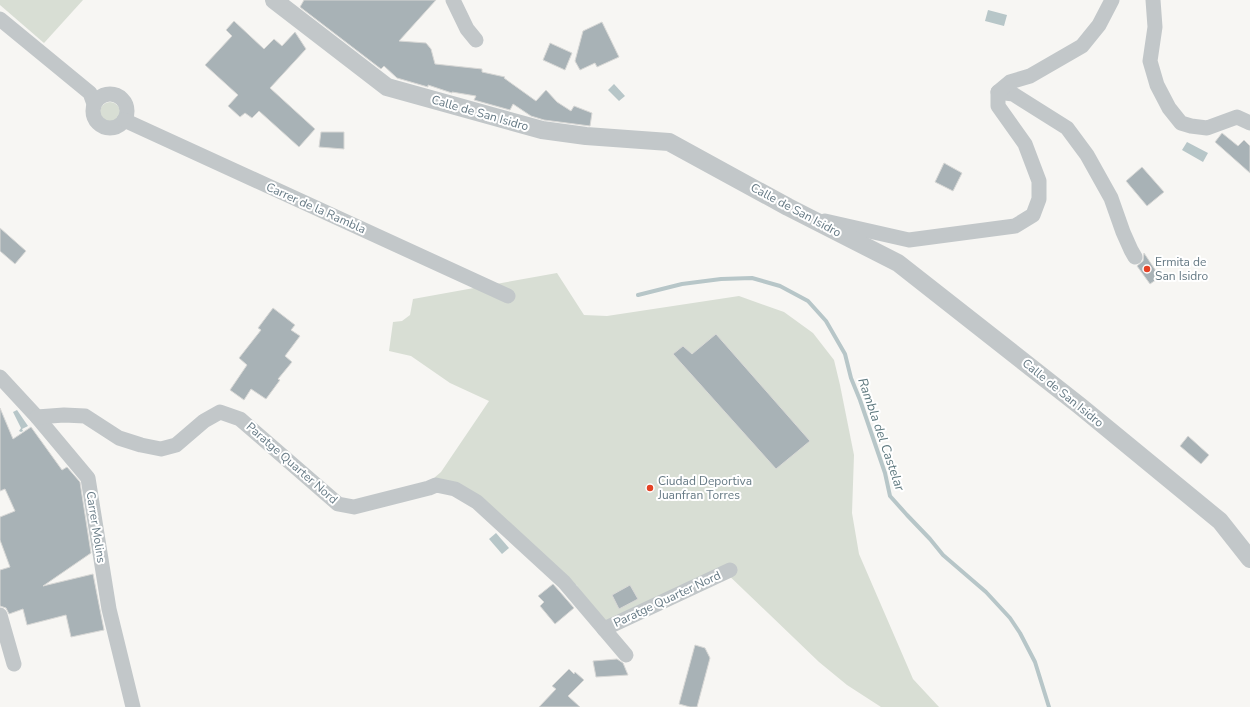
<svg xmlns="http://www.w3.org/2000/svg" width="1250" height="707" font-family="'Nunito Sans',sans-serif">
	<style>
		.green { fill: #d8ded4 }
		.water { fill: #b7c6c8 }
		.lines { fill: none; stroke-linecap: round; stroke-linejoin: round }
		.stream { stroke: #b7c6c8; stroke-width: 4 }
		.building { fill: #a8b2b6; stroke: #d8d8d6 }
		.minor { stroke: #c2c7c9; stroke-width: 15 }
		.tertiary { stroke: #c2c7c9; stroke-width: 18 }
		.poi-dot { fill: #e44225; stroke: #fff; stroke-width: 1.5 }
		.labels { text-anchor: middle; stroke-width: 4; stroke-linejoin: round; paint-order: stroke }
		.street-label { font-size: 12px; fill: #657984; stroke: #fff }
		.poi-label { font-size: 12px; fill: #657984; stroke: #fff; text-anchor: start }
		.water-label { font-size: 13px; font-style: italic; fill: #617b81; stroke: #fff }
	</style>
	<rect width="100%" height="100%" fill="#f7f6f3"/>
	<g class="green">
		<path d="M 0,0 L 83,0 L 44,43 L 0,5 Z"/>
		<circle cx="110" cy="112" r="10"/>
		<path d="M 557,273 L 584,315 L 607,316 L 739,296 L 784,312 L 813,333 L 834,360 L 840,385 L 854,455 L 852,513 L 859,554 L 913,679 L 939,707 L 881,707 L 847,685 L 819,662 L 721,568 L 620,620 L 603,620 L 578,592 L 577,585 L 571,584 L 502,518 L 427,484 L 441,472 L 489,401 L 450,383 L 411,356 L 389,351 L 393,322 L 402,321 L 410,315 L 413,299 Z"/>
	</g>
	<g class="water">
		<path d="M 988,10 L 1007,15 L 1004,26 L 985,21 Z"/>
		<path d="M 614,84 L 625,96 L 619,101 L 608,90 Z"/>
		<path d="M 1187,142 L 1208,153 L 1203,162 L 1182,150 Z"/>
		<path d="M 17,410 L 28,426 L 22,429 L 23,431 L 21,432 L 19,431 L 21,428 L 13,412 Z"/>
		<path d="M 496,533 L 509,548 L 502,554 L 489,539 Z"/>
	</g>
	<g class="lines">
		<path class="stream" d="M 638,295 L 682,284 L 721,279 L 752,278 L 780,286 L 808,301 L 826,321 L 845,354 L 851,378 L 860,400 L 885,473 L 890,496 L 907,515 L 930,539 L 943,555 L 986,592 L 1010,618 L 1020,633 L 1035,662 L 1049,707"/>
	</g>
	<g class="building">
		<path d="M 304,0 L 436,0 L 399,41 L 426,43 L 431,49 L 435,64 L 482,69 L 482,72 L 505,77 L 504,78 L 536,101 L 546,90 L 557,102 L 571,111 L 574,106 L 592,113 L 590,126 L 544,120 L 531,116 L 513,104 L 510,110 L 474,100 L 476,96 L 452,92 L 452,93 L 428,85 L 428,87 L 397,78 L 384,66 L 381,69 L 300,7 Z"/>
		<path d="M 234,21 L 264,49 L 274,39 L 282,46 L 295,32 L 306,49 L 270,88 L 315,129 L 299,147 L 259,111 L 252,118 L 245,113 L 240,117 L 228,106 L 238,95 L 205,65 L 232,36 L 226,30 Z"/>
		<path d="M 602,22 L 619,57 L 597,67 L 595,63 L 580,70 L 575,61 L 583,31 Z"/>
		<path d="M 550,43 L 572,53 L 565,70 L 543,60 Z"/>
		<path d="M 321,132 L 344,132 L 344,149 L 319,147 Z"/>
		<path d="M 1222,133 L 1238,146 L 1244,140 L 1250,146 L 1250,173 L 1215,142 Z"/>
		<path d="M 944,163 L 962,173 L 953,191 L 935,182 Z"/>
		<path d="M 1142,167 L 1164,192 L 1147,206 L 1126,181 Z"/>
		<path d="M 0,228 L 26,251 L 15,264 L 0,251 Z"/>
		<path d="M 1144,253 L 1160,277 L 1150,284 L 1137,266 L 1143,261 Z"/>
		<path d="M 273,308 L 295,325 L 291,330 L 300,336 L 285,356 L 292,362 L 278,379 L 280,380 L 266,399 L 251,389 L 244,400 L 230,390 L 247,365 L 239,358 L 261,330 L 258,328 Z"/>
		<path d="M 716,334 L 810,441 L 776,469 L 673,354 L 683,346 L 692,354 Z"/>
		<path d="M 0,408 L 13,439 L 31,427 L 62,470 L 67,467 L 80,482 L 91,553 L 43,586 L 93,574 L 104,630 L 71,637 L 66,615 L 27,625 L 23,609 L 9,614 L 6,608 L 0,606 L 0,570 L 10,567 L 0,540 L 0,517 L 15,511 L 5,489 L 0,491 Z"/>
		<path d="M 1188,436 L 1209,455 L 1201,464 L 1180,446 Z"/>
		<path d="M 553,584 L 574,608 L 555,624 L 540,606 L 544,602 L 538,596 Z"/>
		<path d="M 630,585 L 638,599 L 619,609 L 612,595 Z"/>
		<path d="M 695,645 L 705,648 L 710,658 L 697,707 L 690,707 L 679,704 Z"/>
		<path d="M 617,659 L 623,663 L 628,675 L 596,677 L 593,661 Z"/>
		<path d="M 569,669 L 574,674 L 575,672 L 584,680 L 568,696 L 580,707 L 539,707 L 556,689 L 552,686 Z"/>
	</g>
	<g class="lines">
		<g class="minor">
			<path d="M 453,0 L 467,29 L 476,40"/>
			<path d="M 1153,0 L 1155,27 L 1150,61 L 1157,85 L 1169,108 L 1181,123 L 1191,126 L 1207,128 L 1237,117 L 1250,123"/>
			<path d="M 0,19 L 90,93 L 94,104"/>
			<path d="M 998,92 L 1013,94 L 1067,128 L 1087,155 L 1111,198 L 1123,232 L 1131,250 L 1135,257"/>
			<circle cx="110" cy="111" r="17"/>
			<path d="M 124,120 L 508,296"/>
			<path d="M 825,221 L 909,240 L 1015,226 L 1033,215 L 1039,199 L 1039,181 L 1025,144 L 998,106 L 998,92 L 1010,82 L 1030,76 L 1082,46 L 1099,25 L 1112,0"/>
			<path d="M 0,377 L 37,417 L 88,478 L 109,609 L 133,707"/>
			<path d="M 37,417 L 64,415 L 85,416 L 119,438 L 141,445 L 161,449 L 176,445 L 204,421 L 220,412 L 240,419 L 338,504 L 354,507 L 429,488 L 436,485 L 455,489 L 477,502 L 564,582 L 626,655"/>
			<path d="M 0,615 L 14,664"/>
			<path d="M 604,629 L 730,570"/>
		</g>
		<path class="tertiary" d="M 274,0 L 387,87 L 542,130 L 586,136 L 669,142 L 788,207 L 898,263 L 1080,406 L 1220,521 L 1250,559"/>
	</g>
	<g class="poi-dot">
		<circle cx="1147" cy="269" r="4"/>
		<circle cx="650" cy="488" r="4"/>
	</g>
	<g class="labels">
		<g class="street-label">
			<text transform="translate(480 113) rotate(16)" y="4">Calle de San Isidro</text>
			<text transform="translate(316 208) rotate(24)" y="4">Carrer de la Rambla</text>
			<text transform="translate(796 210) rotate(28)" y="4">Calle de San Isidro</text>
			<text transform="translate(1063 393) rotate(39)" y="4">Calle de San Isidro</text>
			<text transform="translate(292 463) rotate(41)" y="4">Paratge Quarter Nord</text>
			<text transform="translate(96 527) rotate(81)" y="4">Carrer Molins</text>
			<text transform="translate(667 599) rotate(-25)" y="4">Paratge Quarter Nord</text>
		</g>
		<g class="poi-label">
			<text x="1155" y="266">Ermita de<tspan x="1155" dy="14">San Isidro</tspan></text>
			<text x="658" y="485">Ciudad Deportiva<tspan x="658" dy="14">Juanfran Torres</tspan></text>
		</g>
		<g class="water-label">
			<text transform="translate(882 434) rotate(71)" y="5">Rambla del Castelar</text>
		</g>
	</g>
</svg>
